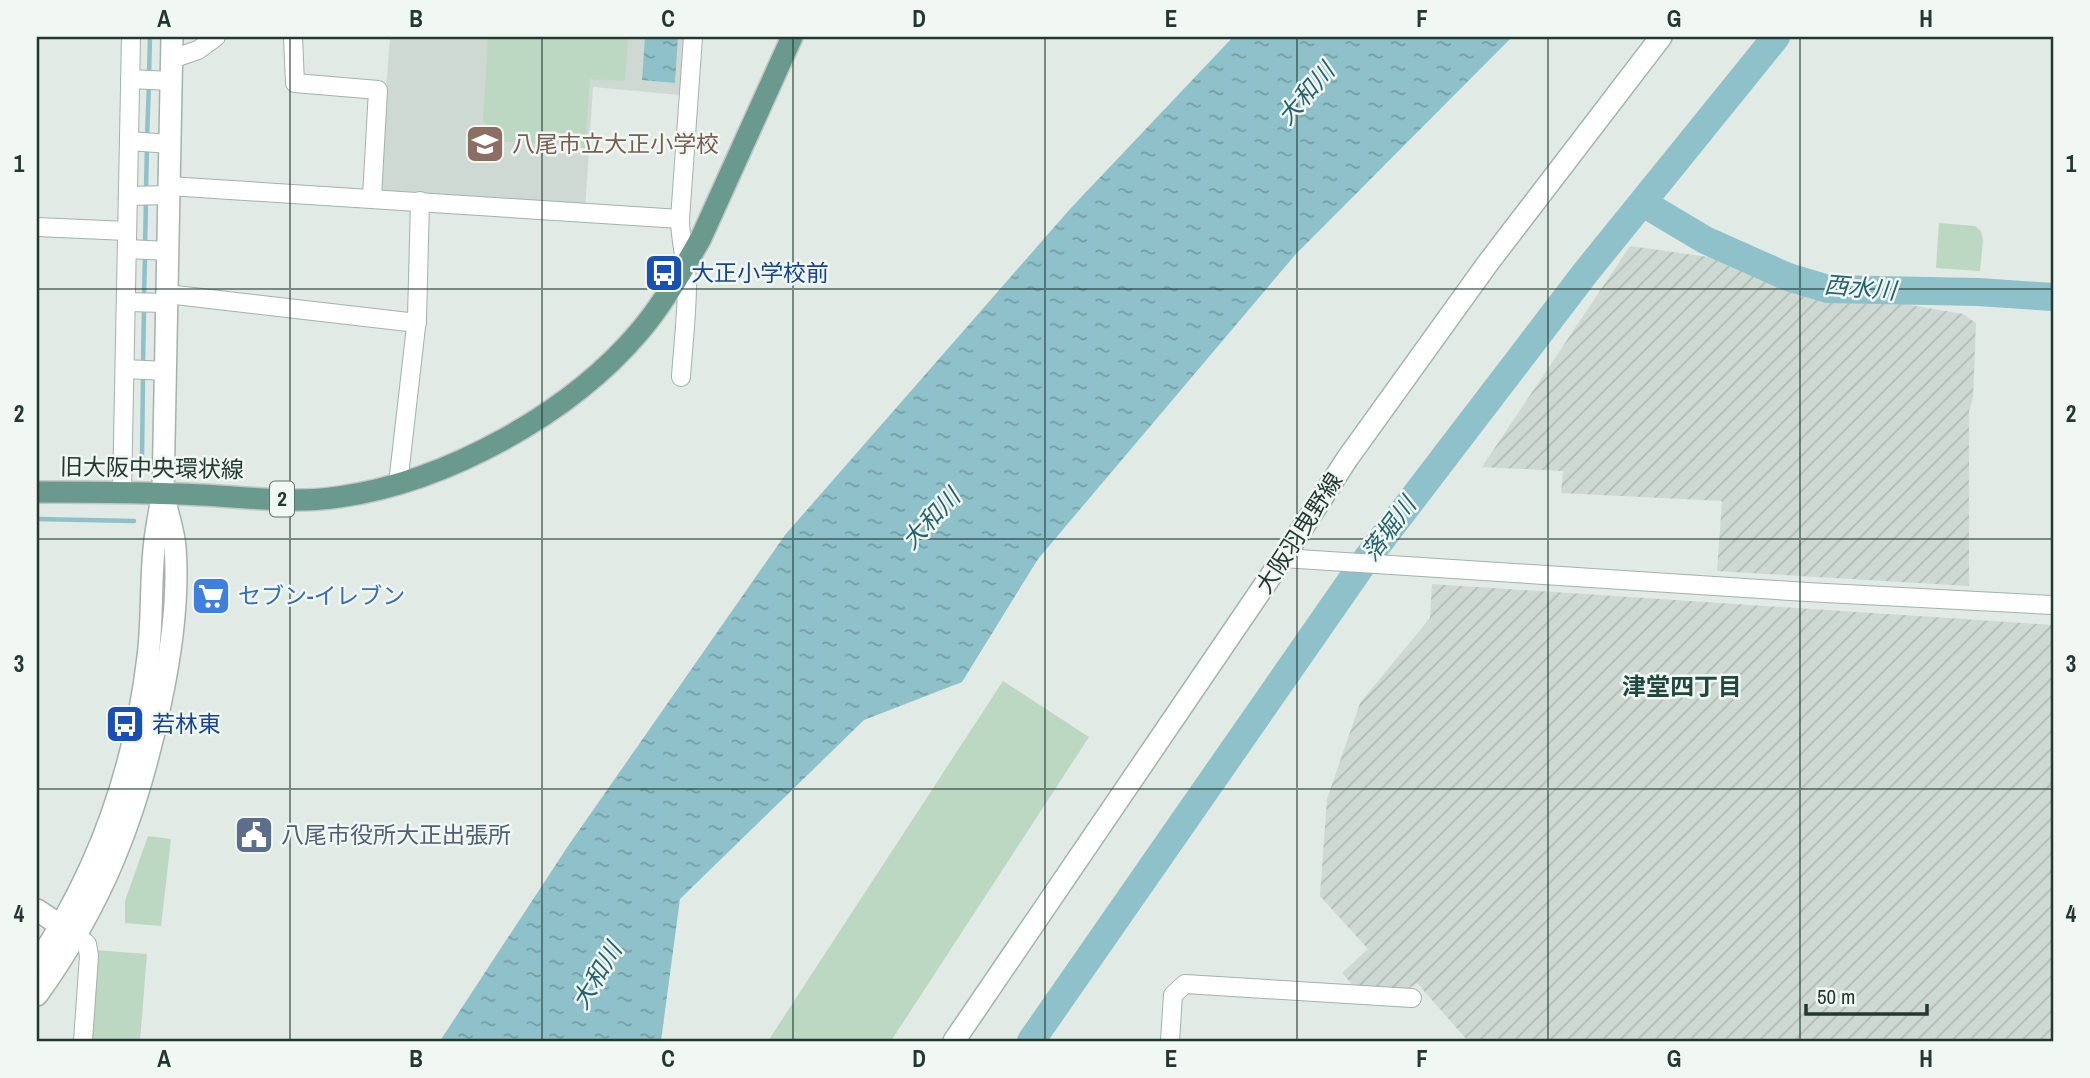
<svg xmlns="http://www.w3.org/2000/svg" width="2090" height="1078" font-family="'Archivo Narrow','Noto Sans JP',sans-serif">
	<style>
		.built { fill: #cfd9d4 }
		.industrial { fill: url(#industrial-furrows) }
		.green { fill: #bcd8c3 }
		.water { fill: url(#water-ripples) }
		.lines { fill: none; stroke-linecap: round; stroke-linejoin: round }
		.stream { stroke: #8ec1c9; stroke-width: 4.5 }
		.river { stroke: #8ec1c9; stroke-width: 28 }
		.minor-casing { stroke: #a4b1ac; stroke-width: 20 }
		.tertiary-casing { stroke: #a4b1ac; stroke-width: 24 }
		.secondary-casing { stroke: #a1b4ad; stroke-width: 24 }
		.primary-casing { stroke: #c1c7c6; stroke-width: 24 }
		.minor { stroke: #fff; stroke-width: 18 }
		.tertiary { stroke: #fff; stroke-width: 21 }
		.secondary { stroke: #fff; stroke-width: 21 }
		.primary { stroke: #6a9a8d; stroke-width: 21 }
		.grid { fill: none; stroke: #233832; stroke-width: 2; stroke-opacity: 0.55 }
		.labels { text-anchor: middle; stroke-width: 5; stroke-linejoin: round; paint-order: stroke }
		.shield { fill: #f1f7f3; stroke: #61716c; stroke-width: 2 }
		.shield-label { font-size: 21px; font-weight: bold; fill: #233832 }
		.education-label { font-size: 23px; fill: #785e54; stroke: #f1f7f3; text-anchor: start }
		.transit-label { font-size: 23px; fill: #164399; stroke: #f1f7f3; text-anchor: start }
		.street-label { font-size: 23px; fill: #233832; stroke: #f1f7f3 }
		.shop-label { font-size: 23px; fill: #366cbe; stroke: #f1f7f3; text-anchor: start }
		.service-label { font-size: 23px; fill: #4e5e75; stroke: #f1f7f3; text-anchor: start }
		.water-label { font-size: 24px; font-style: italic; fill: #24626d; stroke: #f1f7f3 }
		.neighbourhood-label { font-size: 24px; font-weight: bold; fill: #21483e; stroke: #f1f7f3 }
		.neatline { fill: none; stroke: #233832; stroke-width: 2.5 }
		.grid-label { font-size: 23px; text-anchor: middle; font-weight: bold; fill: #233832 }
	</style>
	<defs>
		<pattern id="industrial-furrows" width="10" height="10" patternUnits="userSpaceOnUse" patternTransform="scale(1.75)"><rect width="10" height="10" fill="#cfd9d4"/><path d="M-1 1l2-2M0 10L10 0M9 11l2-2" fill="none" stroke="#b1bbb6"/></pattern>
		<pattern id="water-ripples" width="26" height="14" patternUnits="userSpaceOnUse" patternTransform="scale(1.75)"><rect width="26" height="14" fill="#8ec1c9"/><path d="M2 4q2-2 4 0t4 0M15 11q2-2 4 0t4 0" fill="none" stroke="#749ea4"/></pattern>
	</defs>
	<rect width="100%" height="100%" fill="#e1eae5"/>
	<path class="built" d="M 390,37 L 683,37 L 680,95 L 593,87 L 585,211 L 378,193 Z"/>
	<g class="industrial">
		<path d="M 1630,246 L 1723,259 L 1828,291 L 1963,314 L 1976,323 L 1973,398 L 1969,411 L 1969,586 L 1717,571 L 1722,501 L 1561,493 L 1563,471 L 1482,467 Z"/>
		<path d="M 1432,584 L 2053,625 L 2053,1041 L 1468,1041 L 1417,983 L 1407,990 L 1356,989 L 1342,973 L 1368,949 L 1320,896 L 1327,799 L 1360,703 L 1430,618 Z"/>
	</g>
	<g class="green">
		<path d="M 488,37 L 628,37 L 625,81 L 590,79 L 585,148 L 500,141 L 483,120 Z"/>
		<path d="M 1939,223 L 1975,226 L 1981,231 L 1983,240 L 1980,271 L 1936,268 Z"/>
		<path d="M 1003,681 L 1089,737 L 891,1041 L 768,1041 Z"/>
		<path d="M 148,836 L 171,839 L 161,926 L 125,923 L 125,901 Z"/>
		<path d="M 95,950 L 147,954 L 140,1041 L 91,1041 Z"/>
	</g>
	<g class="water">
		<path d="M 645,37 L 678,37 L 675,83 L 642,80 Z"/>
		<path d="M 1233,37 L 1512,37 L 1295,255 L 1038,559 L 962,682 L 864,720 L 680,899 L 661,1041 L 440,1041 L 568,846 L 785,535 L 1070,209 Z"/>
	</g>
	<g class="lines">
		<g class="stream">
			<path d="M 149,74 L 150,37"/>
			<path d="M 147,137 L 149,83"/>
			<path d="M 146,190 L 147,146"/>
			<path d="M 145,246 L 146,199"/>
			<path d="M 144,298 L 145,255"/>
			<path d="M 143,365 L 144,307"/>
			<path d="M 142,457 L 143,374"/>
			<path d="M 37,519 L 134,521"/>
		</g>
		<g class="river">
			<path d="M 1643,203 L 1705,240 L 1788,277 L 1828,289 L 1978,292 L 2053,297"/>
			<path d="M 1031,1041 L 1362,565 L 1586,272 L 1776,37"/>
		</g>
		<g class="minor-casing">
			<g id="minor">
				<path d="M 293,37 L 295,83 L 378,90 L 372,197"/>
				<path d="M 172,59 L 198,50 L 216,37"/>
				<path d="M 130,79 L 171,81"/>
				<path d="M 129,141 L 170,144"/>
				<path d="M 169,186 L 680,219"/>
				<path d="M 128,196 L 169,195"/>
				<path d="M 37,227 L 127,231"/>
				<path d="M 127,249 L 168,251"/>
				<path d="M 167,294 L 417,323"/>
				<path d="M 126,302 L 167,303"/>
				<path d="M 125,369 L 166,371"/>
				<path d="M 681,377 C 683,346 687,314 687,284 C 687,262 680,241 680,219 L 693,37"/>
				<path d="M 398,484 L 417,318 L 420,201"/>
				<path d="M 122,492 L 131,37"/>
				<path d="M 1283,558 L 1807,592 L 2053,605"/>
				<path d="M 77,936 L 87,944 L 89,956 L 83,1041"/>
				<path d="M 1170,1041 L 1173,995 L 1185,984 L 1412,998"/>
			</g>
		</g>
		<g class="tertiary-casing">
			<g id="tertiary">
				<path d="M 37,910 L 72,933"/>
				<path d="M 37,963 C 99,871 135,767 148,657 C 153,618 150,579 155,540 C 157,524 160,509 163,493 L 172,37"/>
				<path d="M 37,995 C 103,903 137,816 160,705 C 171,654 179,599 175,547 C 174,533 169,519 166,505"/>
			</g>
		</g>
		<g class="secondary-casing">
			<path id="secondary" d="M 954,1041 L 1283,558 L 1347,459 L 1488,263 L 1661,37"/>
		</g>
		<g class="primary-casing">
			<path id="primary" d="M 37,492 C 92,492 146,492 201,495 C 246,497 294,504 339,497 C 446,482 570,414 640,331 C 663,304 683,270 701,238 L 792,37"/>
		</g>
		<use href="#minor" class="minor"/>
		<use href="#tertiary" class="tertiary"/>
		<use href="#secondary" class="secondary"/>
		<use href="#primary" class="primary"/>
	</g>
	<path class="grid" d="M 290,37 L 290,1041M 542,37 L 542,1041M 793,37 L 793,1041M 1045,37 L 1045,1041M 1297,37 L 1297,1041M 1548,37 L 1548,1041M 1800,37 L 1800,1041M 37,289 L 2053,289M 37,539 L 2053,539M 37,789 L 2053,789"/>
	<defs>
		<g id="school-square" transform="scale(2.0125)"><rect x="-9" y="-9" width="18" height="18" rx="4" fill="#8d6e63" stroke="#f1f7f3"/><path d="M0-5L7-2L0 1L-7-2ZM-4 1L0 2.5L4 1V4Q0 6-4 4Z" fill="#fff"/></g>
		<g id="bus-square" transform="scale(2.0125)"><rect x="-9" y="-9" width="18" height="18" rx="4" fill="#1a4fb4" stroke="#f1f7f3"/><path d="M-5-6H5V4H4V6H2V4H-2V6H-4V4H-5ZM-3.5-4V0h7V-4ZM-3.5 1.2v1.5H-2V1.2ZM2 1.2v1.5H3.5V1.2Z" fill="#fff"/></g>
		<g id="supermarket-square" transform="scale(2.0125)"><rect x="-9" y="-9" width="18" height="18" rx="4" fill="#3f7fe0" stroke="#f1f7f3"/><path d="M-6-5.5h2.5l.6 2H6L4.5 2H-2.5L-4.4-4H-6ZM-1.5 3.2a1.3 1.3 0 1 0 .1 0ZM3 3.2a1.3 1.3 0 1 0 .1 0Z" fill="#fff"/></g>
		<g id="civic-square" transform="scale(2.0125)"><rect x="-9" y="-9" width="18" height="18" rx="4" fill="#5c6f8a" stroke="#f1f7f3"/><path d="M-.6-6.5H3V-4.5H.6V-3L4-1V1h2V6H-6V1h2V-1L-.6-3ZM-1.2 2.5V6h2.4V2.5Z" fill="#fff"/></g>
	</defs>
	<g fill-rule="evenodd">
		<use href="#school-square" x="485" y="144"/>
		<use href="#bus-square" x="664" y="273"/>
		<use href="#supermarket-square" x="211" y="596"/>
		<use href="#bus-square" x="125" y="724"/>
		<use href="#civic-square" x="254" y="835"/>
	</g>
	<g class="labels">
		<rect class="shield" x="270" y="481.5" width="24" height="35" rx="5"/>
		<g class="shield-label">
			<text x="282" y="506">2</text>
		</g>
		<g class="education-label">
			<text x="512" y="152">八尾市立大正小学校</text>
		</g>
		<g class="transit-label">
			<text x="691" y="281">大正小学校前</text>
			<text x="152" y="732">若林東</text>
		</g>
		<g class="street-label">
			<text transform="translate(152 468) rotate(1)" y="8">旧大阪中央環状線</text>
			<text transform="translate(1299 533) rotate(-57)" y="8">大阪羽曳野線</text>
		</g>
		<g class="shop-label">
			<text x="238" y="604">セブン-イレブン</text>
		</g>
		<g class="service-label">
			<text x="281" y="843">八尾市役所大正出張所</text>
		</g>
		<g class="water-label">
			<text transform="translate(1306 94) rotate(-49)" y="8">大和川</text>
			<text transform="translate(1860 288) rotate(5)" y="8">西水川</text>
			<text transform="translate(931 519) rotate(-47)" y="8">大和川</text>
			<text transform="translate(1389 529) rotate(-53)" y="8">落堀川</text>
			<text transform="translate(597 976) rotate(-59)" y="8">大和川</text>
		</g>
		<g class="neighbourhood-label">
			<text x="1682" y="695">津堂四丁目</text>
		</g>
	</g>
	<rect width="2090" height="1078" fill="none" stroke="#f1f7f3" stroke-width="77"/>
	<path d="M1806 1004v10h121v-10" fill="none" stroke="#233832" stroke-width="3.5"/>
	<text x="1817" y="1004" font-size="21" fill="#233832" stroke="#f1f7f3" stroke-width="5" paint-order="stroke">50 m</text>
	<rect x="38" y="38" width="2014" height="1002" class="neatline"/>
	<g class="grid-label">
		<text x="164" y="27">A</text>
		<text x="416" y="27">B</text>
		<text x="668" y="27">C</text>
		<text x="919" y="27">D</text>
		<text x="1171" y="27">E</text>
		<text x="1422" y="27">F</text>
		<text x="1674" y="27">G</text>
		<text x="1926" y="27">H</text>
		<text x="19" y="172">1</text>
		<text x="2071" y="172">1</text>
		<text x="19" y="422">2</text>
		<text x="2071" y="422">2</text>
		<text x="19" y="672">3</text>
		<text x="2071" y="672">3</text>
		<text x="19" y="922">4</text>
		<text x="2071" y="922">4</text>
		<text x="164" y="1067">A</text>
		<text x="416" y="1067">B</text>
		<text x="668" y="1067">C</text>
		<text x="919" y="1067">D</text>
		<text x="1171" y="1067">E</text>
		<text x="1422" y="1067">F</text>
		<text x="1674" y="1067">G</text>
		<text x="1926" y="1067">H</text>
	</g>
</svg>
